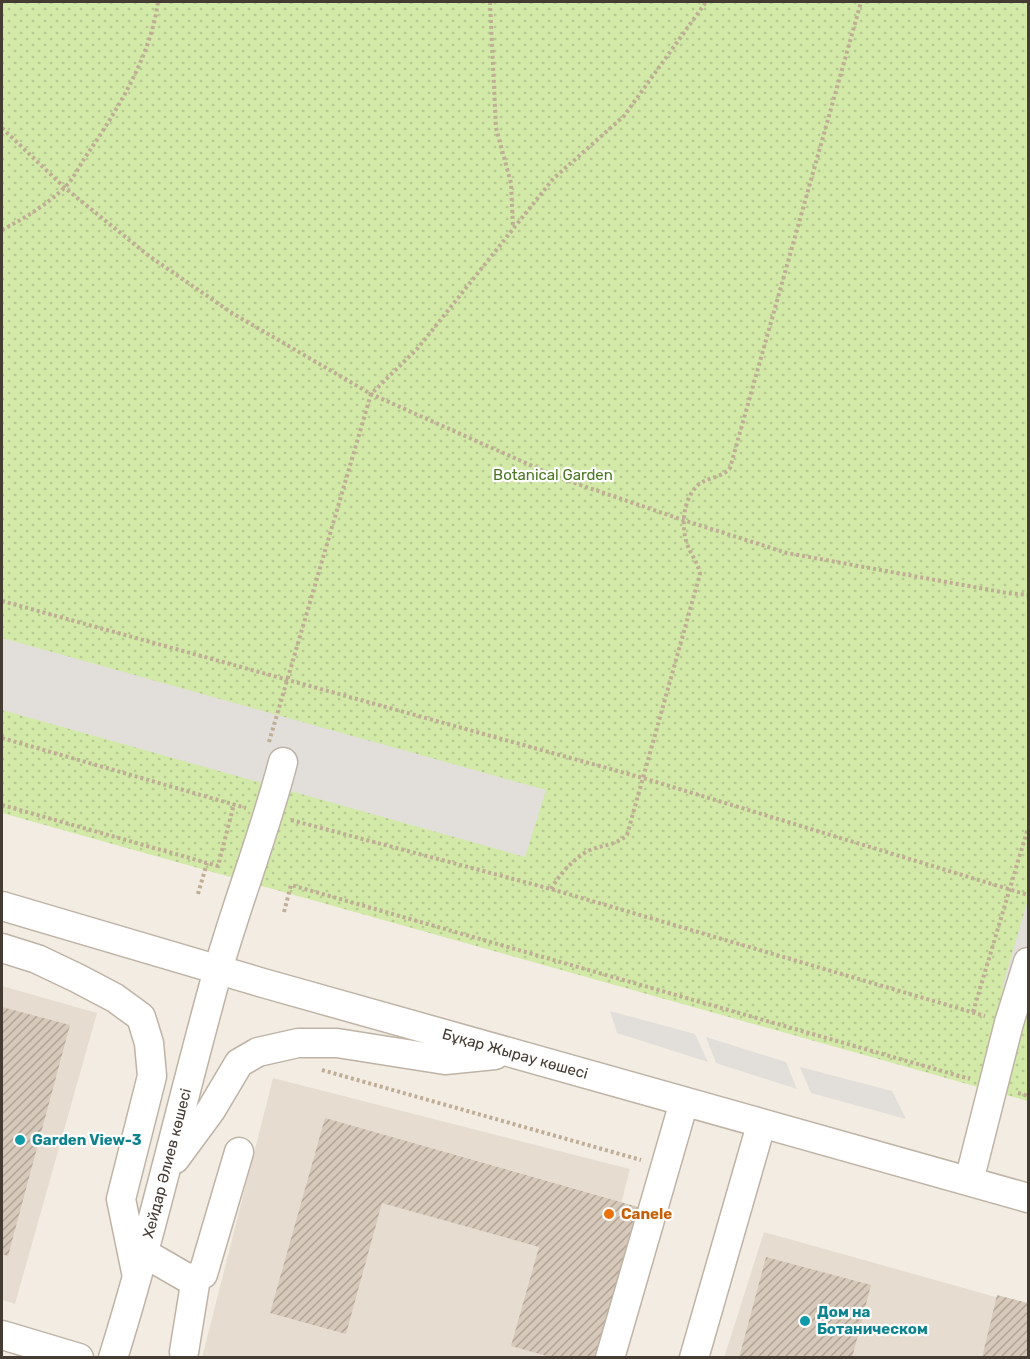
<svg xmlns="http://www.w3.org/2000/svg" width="1030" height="1359" font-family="Rubik,sans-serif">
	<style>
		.residential { fill: #e6ddd0 }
		.park { fill: url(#park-dots) }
		.parking { fill: #e2dfdb }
		.building { fill: url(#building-hatch) }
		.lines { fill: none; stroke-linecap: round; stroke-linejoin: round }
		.minor-casing { stroke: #beb3a5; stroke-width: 31 }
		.path { stroke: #c0ad95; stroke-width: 4; stroke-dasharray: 3 3; stroke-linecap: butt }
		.minor { stroke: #fff; stroke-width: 28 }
		.culture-dot { fill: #0f9aa8; stroke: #fff; stroke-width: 2 }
		.food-dot { fill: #e8710a; stroke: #fff; stroke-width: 2 }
		.labels { text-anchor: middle; stroke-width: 4.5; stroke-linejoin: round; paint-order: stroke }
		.park-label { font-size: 15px; fill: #4c7724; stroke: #fff }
		.street-label { font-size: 15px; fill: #443b33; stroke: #fff }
		.culture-label { font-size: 15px; font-weight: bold; fill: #0d838f; stroke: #fff; text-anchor: start }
		.food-label { font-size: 15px; font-weight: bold; fill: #c56008; stroke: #fff; text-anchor: start }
	</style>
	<defs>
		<pattern id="park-dots" width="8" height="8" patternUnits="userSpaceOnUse" patternTransform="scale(1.5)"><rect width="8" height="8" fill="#d2e9a8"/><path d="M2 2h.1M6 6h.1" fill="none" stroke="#b6c991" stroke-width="1.8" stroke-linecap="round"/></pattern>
		<pattern id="building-hatch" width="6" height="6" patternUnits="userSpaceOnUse" patternTransform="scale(1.5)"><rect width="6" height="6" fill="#d7c9ba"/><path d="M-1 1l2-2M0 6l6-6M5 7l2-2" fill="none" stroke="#b0a498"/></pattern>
	</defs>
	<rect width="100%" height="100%" fill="#f2ece2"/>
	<g class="residential">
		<path d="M 2,986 L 97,1013 L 15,1304 L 2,1300 Z"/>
		<path d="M 273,1078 L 630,1169 L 582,1357 L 202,1358 Z"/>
		<path d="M 764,1232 L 1028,1306 L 1028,1357 L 724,1358 Z"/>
	</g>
	<path class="park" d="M 2,2 L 1028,2 L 1028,1101 L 2,813 Z"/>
	<g class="parking">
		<path d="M 2,638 L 546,790 L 525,857 L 2,710 Z"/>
		<path d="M 1027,903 L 1028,903 L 1028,996 L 1002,988 Z"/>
		<path d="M 610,1011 L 695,1034 L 708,1062 L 617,1033 Z"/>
		<path d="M 706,1037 L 786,1062 L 797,1089 L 716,1063 Z"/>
		<path d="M 800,1067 L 892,1091 L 906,1119 L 811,1093 Z"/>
	</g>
	<g class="building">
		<path d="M 2,1007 L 70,1025 L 8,1256 L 2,1254 Z"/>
		<path d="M 325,1118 L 638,1207 L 595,1358 L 554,1358 L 511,1346 L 539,1247 L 382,1203 L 346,1334 L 270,1313 Z"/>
		<path d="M 766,1257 L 871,1285 L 852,1358 L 739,1358 Z"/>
		<path d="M 997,1295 L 1028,1303 L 1028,1358 L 982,1358 Z"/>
	</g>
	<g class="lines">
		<g class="minor-casing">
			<g id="minor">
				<path id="s1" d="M 2,906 L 263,983 L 1028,1198"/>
				<path d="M 2,948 L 37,959 L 77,978 L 115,998 L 141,1017 L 149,1043 L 152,1076 L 121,1199 L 136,1272"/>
				<path d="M 175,1159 L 211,1110 L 239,1063 L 258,1052 L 298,1043 L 337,1043 L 445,1060 L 495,1055"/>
				<path d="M 969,1181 L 1009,1023 L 1028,962"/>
				<path d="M 144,1253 L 189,1279 L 203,1274 L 239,1152"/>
				<path d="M 2,1335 L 79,1358"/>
				<path d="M 184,1352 L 196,1278"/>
				<path id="s2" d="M 113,1358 C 153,1230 182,1099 218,970 C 238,900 265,832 283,762"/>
				<path d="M 610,1358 L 684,1102"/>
				<path d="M 694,1358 L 761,1125"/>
			</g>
		</g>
		<g class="path">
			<path d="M 490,2 L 496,128 L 511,183 L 513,228"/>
			<path d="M 2,128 L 65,188 L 149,256 L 232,313 L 371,394 L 557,477 L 683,520 L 787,553 L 1007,593 L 1028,595"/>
			<path d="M 2,230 C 23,219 45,206 63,189 C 72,181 78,169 84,159 C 116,112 150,59 158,2"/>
			<path d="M 2,601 L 643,778 L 1028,895"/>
			<path d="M 2,738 L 246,808"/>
			<path d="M 269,742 L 371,394 L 418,348 L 553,179 L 624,116 L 706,2"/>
			<path d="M 2,805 L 218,866 L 234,804"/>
			<path d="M 291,820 L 551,889 L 985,1016"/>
			<path d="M 551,889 C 560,874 572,860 588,851 C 602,844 613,847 627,835 L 700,574 C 697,560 691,555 687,544 C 681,525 683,500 697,486 C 706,477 722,478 730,468 L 861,2"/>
			<path d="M 198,894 L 207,863"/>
			<path d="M 284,912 L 291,885 L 970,1079"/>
			<path d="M 973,1012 L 1028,828"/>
			<path d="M 322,1070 L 641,1160"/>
			<path d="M 1018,1093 L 1028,1096"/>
		</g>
		<use href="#minor" class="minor"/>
	</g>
	<g class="culture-dot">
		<circle cx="20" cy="1140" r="6"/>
		<circle cx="805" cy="1321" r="6"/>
	</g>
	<circle class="food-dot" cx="609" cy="1214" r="6"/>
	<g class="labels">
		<g class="park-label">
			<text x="553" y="480">Botanical Garden</text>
		</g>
		<g class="street-label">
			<text dy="5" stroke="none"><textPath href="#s1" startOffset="534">Бұқар Жырау көшесі</textPath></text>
			<text dy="5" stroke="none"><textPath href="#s2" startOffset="202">Хейдар Әлиев көшесі</textPath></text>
		</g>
		<g class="culture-label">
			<text x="32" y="1145">Garden View-3</text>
			<text x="817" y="1317">Дом на<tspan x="817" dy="17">Ботаническом</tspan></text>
		</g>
		<g class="food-label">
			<text x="621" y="1219">Canele</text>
		</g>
	</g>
	<rect width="1030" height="1359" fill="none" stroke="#443b33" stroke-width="6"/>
</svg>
